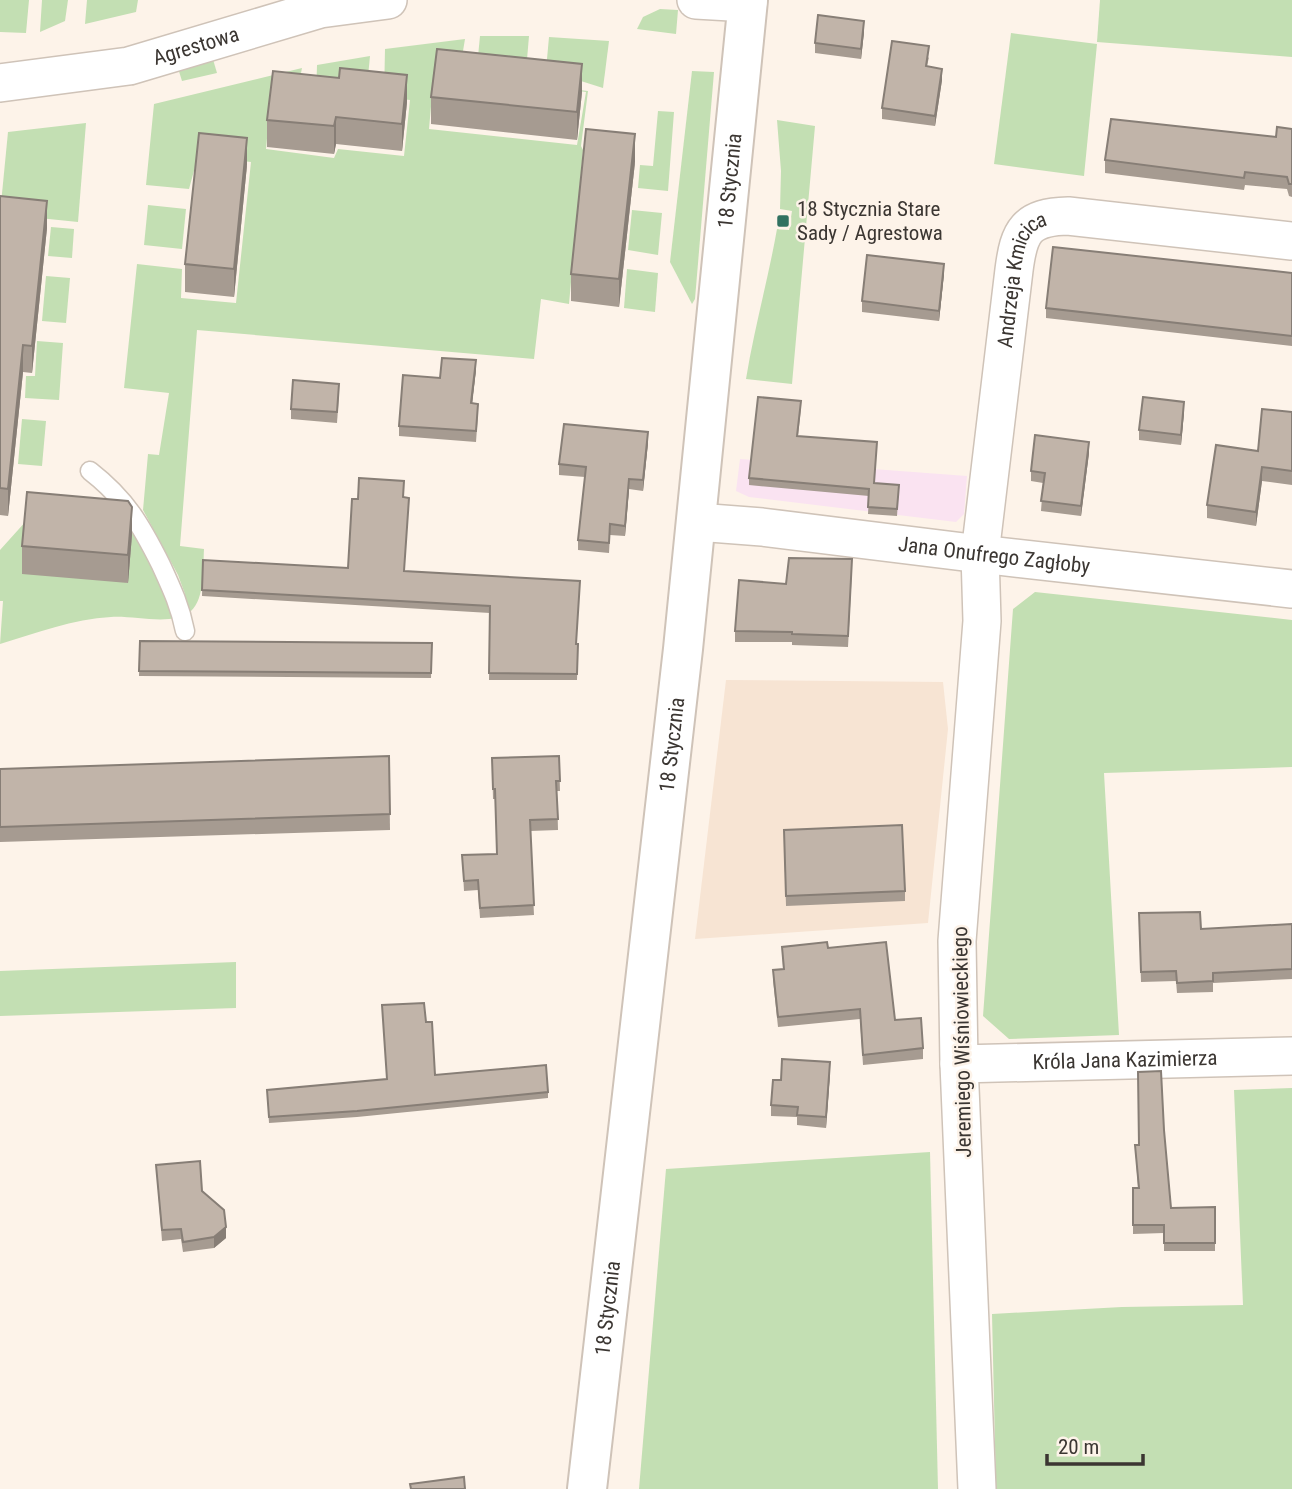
<svg xmlns="http://www.w3.org/2000/svg" width="1292" height="1489" font-family="'Roboto Condensed',sans-serif">
	<style>
		.built { fill: #f7e4d3 }
		.industrial { fill: #fae3f1 }
		.green { fill: #c3dfb3 }
		.lines { fill: none; stroke-linecap: round; stroke-linejoin: round }
		.lane-casing { stroke: #cfc3b8; stroke-width: 21 }
		.street-casing { stroke: #cfc3b8; stroke-width: 40 }
		.secondary-casing { stroke: #cfc3b8; stroke-width: 42 }
		.lane { stroke: #fff; stroke-width: 18 }
		.street { stroke: #fff; stroke-width: 37 }
		.secondary { stroke: #fff; stroke-width: 38 }
		.wall { fill: #a69b91 }
		.shaded-wall { fill: #877e76 }
		.building { fill: #c1b4a9; stroke: #877e76; stroke-width: 2 }
		.poi-dot { fill: #307160; stroke: #fdf3e9; stroke-width: 2.5 }
		.labels { text-anchor: middle; stroke-width: 5; stroke-linejoin: round; paint-order: stroke }
		.street-label { font-size: 21px; fill: #3b3632; stroke: #fdf3e9 }
		.poi-label { font-size: 21px; fill: #3b3632; stroke: #fdf3e9; text-anchor: start }
	</style>
	<rect width="100%" height="100%" fill="#fdf3e9"/>
	<path class="built" d="M 726,680 L 943,682 L 948,729 L 928,923 L 695,939 Z"/>
	<path class="industrial" d="M 740,459 L 967,476 L 964,514 L 956,522 L 749,497 L 736,491 Z"/>
	<g class="green">
		<path d="M 0,0 L 29,0 L 26,33 L 0,32 Z"/>
		<path d="M 42,0 L 68,0 L 65,21 L 40,32 Z"/>
		<path d="M 87,0 L 138,0 L 136,12 L 85,24 Z"/>
		<path d="M 1100,0 L 1292,0 L 1292,57 L 1097,42 Z"/>
		<path d="M 660,9 L 678,10 L 676,34 L 637,29 L 643,17 Z"/>
		<path d="M 1011,33 L 1097,44 L 1084,176 L 994,164 Z"/>
		<path d="M 480,36 L 529,36 L 525,83 L 476,77 Z"/>
		<path d="M 549,37 L 609,41 L 603,88 L 546,70 Z"/>
		<path d="M 465,39 L 459,75 L 434,73 L 429,129 L 577,145 L 586,92 L 544,86 L 588,91 L 581,146 L 583,150 L 569,304 L 541,299 L 534,359 L 197,330 L 180,546 L 204,549 C 203,566 205,599 191,611 C 173,627 134,615 111,617 C 73,619 36,633 0,644 L 3,601 L 0,601 L 0,550 L 27,520 L 127,583 L 132,529 L 169,603 L 185,594 L 178,575 L 143,510 L 148,454 L 159,455 L 169,393 L 124,388 L 137,264 L 182,269 L 181,298 L 236,303 L 251,162 L 198,156 L 189,189 L 146,185 L 154,104 L 302,68 L 296,98 L 271,96 L 266,149 L 334,158 L 338,149 L 404,156 L 410,100 L 384,97 L 385,49 Z"/>
		<path d="M 212,56 L 217,73 L 182,81 L 176,62 Z"/>
		<path d="M 370,56 L 366,97 L 316,101 L 317,65 Z"/>
		<path d="M 692,71 L 714,72 L 695,299 L 692,304 L 670,262 Z"/>
		<path d="M 658,111 L 674,112 L 668,191 L 638,188 L 640,165 L 653,166 Z"/>
		<path d="M 777,120 L 815,126 L 792,384 L 746,379 C 754,329 768,280 777,229 L 789,230 L 792,211 L 780,209 L 781,171 Z"/>
		<path d="M 86,123 L 78,222 L 0,214 L 8,132 Z"/>
		<path d="M 148,205 L 186,209 L 182,249 L 144,245 Z"/>
		<path d="M 632,210 L 662,213 L 658,255 L 628,250 Z"/>
		<path d="M 51,227 L 74,229 L 72,258 L 48,256 Z"/>
		<path d="M 627,269 L 658,273 L 655,312 L 624,308 Z"/>
		<path d="M 46,276 L 70,278 L 66,323 L 42,321 Z"/>
		<path d="M 37,341 L 63,343 L 59,400 L 25,398 L 26,376 L 35,376 Z"/>
		<path d="M 22,419 L 46,421 L 42,466 L 18,464 Z"/>
		<path d="M 1035,592 L 1292,620 L 1292,767 L 1104,773 L 1119,1035 L 1009,1039 L 983,1016 L 1013,609 Z"/>
		<path d="M 236,962 L 236,1008 L 0,1016 L 0,971 Z"/>
		<path d="M 1292,1088 L 1292,1489 L 996,1489 L 992,1314 L 1122,1307 L 1243,1305 L 1234,1090 Z"/>
		<path d="M 930,1152 L 938,1489 L 639,1489 L 666,1169 Z"/>
	</g>
	<g class="lines">
		<g class="lane-casing">
			<path id="lane" d="M 90,471 C 126,499 141,525 161,565 C 172,589 180,606 185,631"/>
		</g>
		<g class="street-casing">
			<g id="street">
				<path d="M 696,0 L 748,3"/>
				<path id="s1" d="M 0,83 L 129,66 L 320,9 L 388,0"/>
				<path id="s2" d="M 697,522 L 762,527 L 980,554 L 1292,589"/>
				<path id="s3" d="M 959,1064 L 1292,1056"/>
				<path id="s4" d="M 977,1489 L 959,1064 L 957,941 L 982,621 L 980,554 L 1014,270 C 1019,231 1026,217 1068,216 L 1292,241"/>
			</g>
		</g>
		<g class="secondary-casing">
			<g id="secondary">
				<path id="s5" d="M 587,1489 L 683,649 L 748,0"/>
			</g>
		</g>
		<use href="#lane" class="lane"/>
		<use href="#street" class="street"/>
		<use href="#secondary" class="secondary"/>
	</g>
	<g class="wall">
		<path d="M 864,32 L 861,59 L 815,53 L 815,43 Z"/>
		<path d="M 929,57 L 927,66 L 942,80 L 935,126 L 882,119 L 882,108 Z"/>
		<path d="M 582,92 L 577,140 L 431,124 L 431,97 Z"/>
		<path d="M 407,102 L 402,151 L 336,144 L 334,154 L 267,147 L 267,120 Z"/>
		<path d="M 1292,129 L 1292,197 L 1289,196 L 1287,189 L 1245,185 L 1244,190 L 1105,173 L 1105,160 L 1276,137 Z"/>
		<path d="M 635,162 L 619,307 L 571,301 L 571,274 Z"/>
		<path d="M 247,165 L 234,297 L 185,292 L 185,264 Z"/>
		<path d="M 0,196 L 47,228 L 32,373 L 23,372 L 8,516 L 0,515 Z"/>
		<path d="M 1292,273 L 1292,346 L 1046,318 L 1046,308 Z"/>
		<path d="M 944,274 L 939,321 L 862,312 L 862,301 Z"/>
		<path d="M 476,370 L 472,403 L 478,414 L 476,442 L 399,436 L 399,426 L 440,378 Z"/>
		<path d="M 339,394 L 337,423 L 291,419 L 291,409 Z"/>
		<path d="M 801,408 L 798,436 L 874,483 L 899,485 L 897,516 L 868,514 L 869,496 L 749,485 L 749,478 Z"/>
		<path d="M 1184,412 L 1181,445 L 1139,440 L 1139,430 Z"/>
		<path d="M 1292,412 L 1292,485 L 1262,481 L 1256,526 L 1207,518 L 1207,505 L 1258,451 Z"/>
		<path d="M 648,443 L 643,491 L 629,489 L 625,536 L 610,535 L 609,553 L 578,550 L 578,540 L 585,477 L 559,475 L 559,464 Z"/>
		<path d="M 1089,453 L 1081,516 L 1041,511 L 1043,483 L 1031,481 L 1031,471 Z"/>
		<path d="M 403,498 L 404,571 L 580,581 L 576,644 L 578,644 L 577,680 L 489,680 L 490,613 L 202,596 L 203,560 L 348,568 Z"/>
		<path d="M 132,535 L 128,583 L 22,574 L 22,546 Z"/>
		<path d="M 852,570 L 848,647 L 792,645 L 792,642 L 735,642 L 735,631 L 786,584 Z"/>
		<path d="M 140,641 L 432,643 L 431,678 L 139,676 Z"/>
		<path d="M 389,756 L 390,830 L 0,842 L 0,769 Z"/>
		<path d="M 559,756 L 560,791 L 557,791 L 558,830 L 530,831 L 534,915 L 480,918 L 478,890 L 464,891 L 462,855 L 497,854 L 495,799 L 493,799 L 492,758 Z"/>
		<path d="M 784,841 L 905,891 L 905,901 L 786,906 Z"/>
		<path d="M 1139,923 L 1201,929 L 1292,924 L 1292,979 L 1213,983 L 1213,992 L 1177,993 L 1176,981 L 1141,982 Z"/>
		<path d="M 782,947 L 828,948 L 895,1020 L 923,1048 L 923,1059 L 863,1065 L 860,1019 L 778,1027 L 773,980 L 773,970 L 783,969 Z"/>
		<path d="M 426,1022 L 435,1075 L 548,1092 L 548,1098 L 357,1117 L 269,1123 L 267,1090 L 387,1079 Z"/>
		<path d="M 830,1073 L 826,1128 L 797,1125 L 797,1117 L 771,1116 L 771,1105 L 781,1080 Z"/>
		<path d="M 1164,1130 L 1171,1208 L 1215,1207 L 1215,1251 L 1164,1251 L 1164,1233 L 1133,1234 L 1133,1188 L 1138,1188 L 1135,1145 L 1139,1145 Z"/>
		<path d="M 156,1165 L 202,1191 L 226,1238 L 214,1248 L 183,1252 L 181,1239 L 162,1241 Z"/>
	</g>
	<g class="shaded-wall">
		<path d="M 864,21 L 864,32 L 861,59 L 861,49 Z"/>
		<path d="M 582,64 L 582,92 L 577,140 L 577,112 Z"/>
		<path d="M 942,69 L 942,80 L 935,126 L 935,116 Z"/>
		<path d="M 407,75 L 407,102 L 402,151 L 402,124 Z"/>
		<path d="M 336,117 L 336,144 L 334,154 L 334,126 Z"/>
		<path d="M 635,134 L 635,162 L 619,307 L 619,279 Z"/>
		<path d="M 247,138 L 247,165 L 234,297 L 234,269 Z"/>
		<path d="M 47,201 L 47,228 L 32,373 L 32,346 Z"/>
		<path d="M 944,264 L 944,274 L 939,321 L 939,311 Z"/>
		<path d="M 23,345 L 23,372 L 8,516 L 8,489 Z"/>
		<path d="M 476,360 L 476,370 L 471,414 L 471,403 Z"/>
		<path d="M 1184,402 L 1184,412 L 1181,445 L 1181,435 Z"/>
		<path d="M 648,432 L 648,443 L 643,491 L 643,480 Z"/>
		<path d="M 1089,442 L 1089,453 L 1081,516 L 1081,506 Z"/>
		<path d="M 1262,467 L 1262,481 L 1256,526 L 1256,512 Z"/>
		<path d="M 629,479 L 629,489 L 625,536 L 625,526 Z"/>
		<path d="M 132,507 L 132,535 L 128,583 L 128,555 Z"/>
		<path d="M 830,1062 L 830,1073 L 826,1128 L 826,1117 Z"/>
		<path d="M 226,1227 L 226,1238 L 214,1248 L 214,1237 Z"/>
	</g>
	<g class="building">
		<path d="M 818,15 L 864,21 L 861,49 L 815,43 Z"/>
		<path d="M 892,41 L 929,46 L 926,66 L 942,69 L 935,116 L 882,108 Z"/>
		<path d="M 437,49 L 582,64 L 577,112 L 431,97 Z"/>
		<path d="M 340,68 L 407,75 L 402,124 L 336,117 L 334,126 L 267,120 L 273,71 L 339,78 Z"/>
		<path d="M 1111,119 L 1276,137 L 1277,127 L 1292,129 L 1292,184 L 1289,184 L 1287,177 L 1245,172 L 1244,178 L 1105,160 Z"/>
		<path d="M 586,129 L 635,134 L 619,279 L 571,274 Z"/>
		<path d="M 199,133 L 247,138 L 234,269 L 185,264 Z"/>
		<path d="M 0,196 L 47,201 L 32,346 L 23,345 L 8,489 L 0,488 Z"/>
		<path d="M 1053,247 L 1292,273 L 1292,336 L 1046,308 Z"/>
		<path d="M 867,255 L 944,264 L 939,311 L 862,301 Z"/>
		<path d="M 442,358 L 476,360 L 471,403 L 478,404 L 476,431 L 399,426 L 403,375 L 440,378 Z"/>
		<path d="M 293,380 L 339,384 L 337,412 L 291,409 Z"/>
		<path d="M 758,397 L 801,401 L 797,436 L 877,442 L 874,483 L 899,485 L 897,509 L 868,507 L 869,489 L 749,478 Z"/>
		<path d="M 1143,397 L 1184,402 L 1181,435 L 1139,430 Z"/>
		<path d="M 1262,409 L 1292,412 L 1292,471 L 1262,467 L 1256,512 L 1207,505 L 1216,445 L 1258,451 Z"/>
		<path d="M 564,424 L 648,432 L 643,480 L 629,479 L 625,526 L 610,524 L 609,543 L 578,540 L 586,467 L 559,464 Z"/>
		<path d="M 1035,435 L 1089,442 L 1081,506 L 1041,501 L 1045,473 L 1031,471 Z"/>
		<path d="M 359,478 L 404,481 L 403,497 L 409,498 L 404,571 L 580,581 L 576,644 L 578,644 L 577,674 L 489,673 L 490,606 L 202,590 L 203,560 L 348,568 L 352,499 L 358,499 Z"/>
		<path d="M 27,492 L 128,501 L 132,507 L 128,555 L 22,546 Z"/>
		<path d="M 789,558 L 852,559 L 848,636 L 792,634 L 792,632 L 735,631 L 739,580 L 786,584 Z"/>
		<path d="M 140,641 L 432,643 L 431,673 L 139,671 Z"/>
		<path d="M 389,756 L 390,814 L 0,827 L 0,769 Z"/>
		<path d="M 559,756 L 560,781 L 556,781 L 558,819 L 530,820 L 534,905 L 480,908 L 478,880 L 464,881 L 462,855 L 497,854 L 495,789 L 493,789 L 492,758 Z"/>
		<path d="M 902,825 L 905,891 L 786,896 L 784,830 Z"/>
		<path d="M 1200,912 L 1201,929 L 1292,924 L 1292,969 L 1213,973 L 1213,981 L 1177,983 L 1176,971 L 1141,972 L 1139,913 Z"/>
		<path d="M 827,942 L 828,948 L 886,942 L 895,1020 L 921,1018 L 923,1048 L 863,1055 L 860,1009 L 778,1017 L 773,970 L 784,969 L 782,947 Z"/>
		<path d="M 424,1003 L 426,1022 L 432,1022 L 435,1075 L 546,1065 L 548,1092 L 357,1111 L 269,1117 L 267,1090 L 387,1079 L 382,1005 Z"/>
		<path d="M 782,1059 L 830,1062 L 826,1117 L 797,1115 L 798,1107 L 771,1105 L 773,1080 L 781,1080 Z"/>
		<path d="M 1161,1071 L 1164,1130 L 1171,1208 L 1215,1207 L 1215,1243 L 1164,1243 L 1164,1225 L 1133,1225 L 1133,1188 L 1139,1188 L 1135,1145 L 1139,1145 L 1138,1072 Z"/>
		<path d="M 200,1161 L 202,1191 L 224,1210 L 226,1227 L 214,1237 L 183,1242 L 181,1229 L 162,1230 L 156,1165 Z"/>
		<path d="M 464,1477 L 465,1489 L 411,1489 L 410,1484 Z"/>
	</g>
	<rect class="poi-dot" x="776" y="214" width="14" height="14" rx="3.5"/>
	<g class="labels">
		<g class="street-label">
			<text dy="7" stroke="none"><textPath href="#s1" startOffset="200">Agrestowa</textPath></text>
			<text dy="7" stroke="none"><textPath href="#s5" startOffset="1316">18 Stycznia</textPath></text>
			<text dy="7" stroke="none"><textPath href="#s4" startOffset="1216">Andrzeja Kmicica</textPath></text>
			<text dy="7" stroke="none"><textPath href="#s2" startOffset="299">Jana Onufrego Zagłoby</textPath></text>
			<text dy="7" stroke="none"><textPath href="#s5" startOffset="749">18 Stycznia</textPath></text>
			<text transform="translate(962 1042) rotate(-91)" y="7">Jeremiego Wiśniowieckiego</text>
			<text dy="7" stroke="none"><textPath href="#s3" startOffset="166">Króla Jana Kazimierza</textPath></text>
			<text dy="7" stroke="none"><textPath href="#s5" startOffset="182">18 Stycznia</textPath></text>
		</g>
		<g class="poi-label">
			<text x="797" y="216">18 Stycznia Stare<tspan x="797" dy="24">Sady / Agrestowa</tspan></text>
		</g>
	</g>
	<path d="M1047 1454v10h96v-10" fill="none" stroke="#3b3632" stroke-width="3.5"/>
	<text x="1058" y="1454" font-size="21" fill="#3b3632" stroke="#fdf3e9" stroke-width="5" paint-order="stroke">20 m</text>
</svg>
